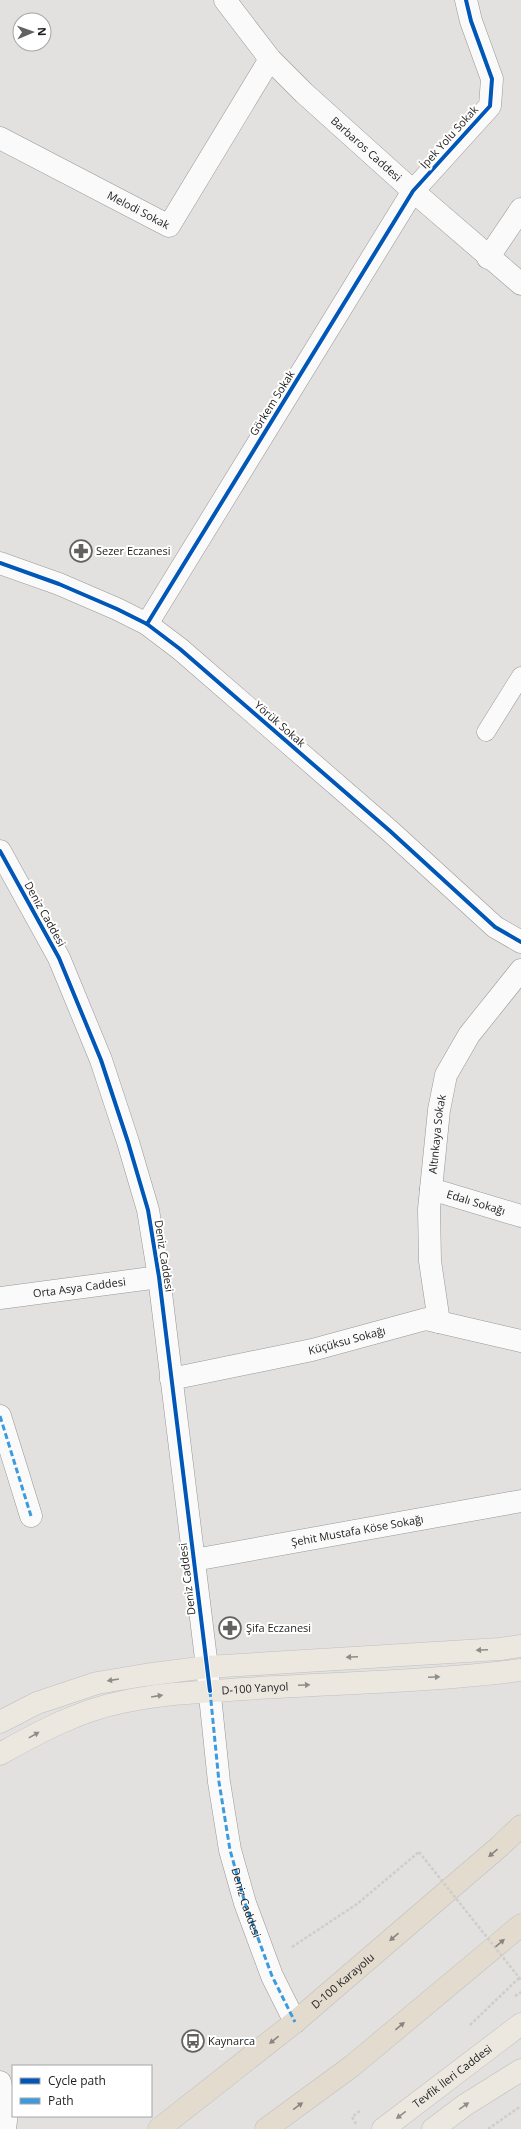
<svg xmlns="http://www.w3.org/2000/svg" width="521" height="2129" font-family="'Open Sans',sans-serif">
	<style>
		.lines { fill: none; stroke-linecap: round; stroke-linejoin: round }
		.lane-casing { stroke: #989796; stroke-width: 19 }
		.street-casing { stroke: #989796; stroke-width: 23 }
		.primary-casing { stroke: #bfbfbe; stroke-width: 23 }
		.highway-casing { stroke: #bfbfbe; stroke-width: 23 }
		.path { stroke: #cdcdcb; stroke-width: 2.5; stroke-dasharray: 3 2; stroke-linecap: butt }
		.lane { stroke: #fbfafa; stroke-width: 18 }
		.street { stroke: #fbfafa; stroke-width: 22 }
		.primary { stroke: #ece8e0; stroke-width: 22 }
		.highway { stroke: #e3dbce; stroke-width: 22 }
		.path-bridge { stroke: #cdcdcb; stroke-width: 2.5; stroke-dasharray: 3 2; stroke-linecap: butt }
		.quiet { stroke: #3c9bdf; stroke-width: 3; stroke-dasharray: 6 3; stroke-linecap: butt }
		.cycleway-casing { stroke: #fff; stroke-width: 6 }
		.cycleway { stroke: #0057b8; stroke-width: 4 }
		.oneway { fill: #8f8d88 }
		.oneway2 { fill: #8a867e }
		.labels { text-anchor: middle; stroke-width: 4; stroke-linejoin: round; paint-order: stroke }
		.street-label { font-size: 11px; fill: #1e1e1d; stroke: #fff }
		.poi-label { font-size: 11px; fill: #1e1e1d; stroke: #fff; text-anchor: start }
	</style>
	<rect width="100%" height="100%" fill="#e2e1df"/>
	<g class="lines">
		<g class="lane-casing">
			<path id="lane" d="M 486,732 L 521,676"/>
		</g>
		<g class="street-casing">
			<g id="street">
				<path id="s1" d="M 225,0 L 270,59 L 304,93 L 413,191 L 521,284"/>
				<path id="s2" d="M 0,138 L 169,226 L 270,59"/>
				<path d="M 488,258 L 521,209"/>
				<path d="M 0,563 L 59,584 L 117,609 L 147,624 L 180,649 L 390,831 L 495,927 L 521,942"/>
				<path d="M 147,624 L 413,191 L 490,106 L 492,79 L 471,21 L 466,0"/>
				<path id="s3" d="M 0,851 L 59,958 L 101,1060 L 128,1142 L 148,1210 L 159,1277 L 207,1667 L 219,1782 L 230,1850 L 245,1903 L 272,1976 L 295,2022"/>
				<path id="s4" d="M 431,1189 L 521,1216"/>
				<path id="s5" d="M 0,1298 L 159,1277"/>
				<path id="s6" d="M 439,1322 L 430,1261 L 429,1209 L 439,1110 L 446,1075 L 469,1035 L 521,970"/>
				<path id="s7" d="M 171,1379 L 312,1350 L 426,1319 L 521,1341"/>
				<path d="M 0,1416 L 31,1516"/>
				<path id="s8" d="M 194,1560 L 521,1501"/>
				<path d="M 0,2082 L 7,2112 L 5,2129"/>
			</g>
		</g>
		<g class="primary-casing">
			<g id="primary">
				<path d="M 0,1722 L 37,1703 L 97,1683 L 145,1675 L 207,1667 L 500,1649 L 521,1646"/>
				<path id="s9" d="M 0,1754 C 39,1732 78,1711 122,1702 C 161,1693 203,1692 243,1689 C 334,1683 430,1682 521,1670"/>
				<path id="s10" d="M 383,2129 L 521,2024"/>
				<path d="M 433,2129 L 465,2105 L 521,2070"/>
			</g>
		</g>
		<g class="highway-casing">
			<g id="highway">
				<path id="s11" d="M 159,2129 L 295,2022 L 500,1846 L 521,1826"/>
				<path d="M 266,2129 L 352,2066 L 521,1925"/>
			</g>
		</g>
		<g class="path">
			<path d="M 292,1947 L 357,1904 L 419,1852"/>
			<path d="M 515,1996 L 521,1992"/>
			<path d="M 470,2025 L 519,1978"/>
			<path d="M 356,2124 L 352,2117 L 361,2110"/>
			<path d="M 488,2129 L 521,2106"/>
		</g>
		<use href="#lane" class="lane"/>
		<use href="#street" class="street"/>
		<use href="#primary" class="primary"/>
		<use href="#highway" class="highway"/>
		<path class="path-bridge" d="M 419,1852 L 521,1980"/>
		<g class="quiet">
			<path d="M 0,1416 L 31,1516"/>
			<path d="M 210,1691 L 219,1782 L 230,1850 L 245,1903 L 272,1976 L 295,2022"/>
		</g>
		<g class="cycleway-casing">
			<g id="cycleway">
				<path d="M 0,563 L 59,584 L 117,609 L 147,624 L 180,649 L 390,831 L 495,927 L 521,942"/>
				<path d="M 147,624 L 413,191 L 490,106 L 492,79 L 471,21 L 466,0"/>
				<path d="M 0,851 L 59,958 L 101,1060 L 128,1142 L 148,1210 L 159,1277 L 210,1691"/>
			</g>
		</g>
		<use href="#cycleway" class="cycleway"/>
	</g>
	<defs><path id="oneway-solid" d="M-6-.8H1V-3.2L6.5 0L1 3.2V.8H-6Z"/></defs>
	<g class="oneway">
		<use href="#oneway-solid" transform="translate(482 1650) rotate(177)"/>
		<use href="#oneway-solid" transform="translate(352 1657) rotate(177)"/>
		<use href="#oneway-solid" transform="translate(434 1677) rotate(-3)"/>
		<use href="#oneway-solid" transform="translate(113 1680) rotate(171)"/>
		<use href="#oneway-solid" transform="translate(304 1685) rotate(-3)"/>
		<use href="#oneway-solid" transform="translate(157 1696) rotate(-9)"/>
		<use href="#oneway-solid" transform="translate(34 1735) rotate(-29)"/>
		<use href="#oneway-solid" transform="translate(464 2106) rotate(-35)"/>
		<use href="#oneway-solid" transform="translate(401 2115) rotate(143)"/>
	</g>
	<g class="oneway2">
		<use href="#oneway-solid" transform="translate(493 1853) rotate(139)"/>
		<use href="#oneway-solid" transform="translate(394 1937) rotate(139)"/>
		<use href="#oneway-solid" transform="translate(500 1943) rotate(-40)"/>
		<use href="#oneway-solid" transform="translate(400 2026) rotate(-40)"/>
		<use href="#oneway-solid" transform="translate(274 2040) rotate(141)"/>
		<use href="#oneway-solid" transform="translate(298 2106) rotate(-36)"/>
	</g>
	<defs>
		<g id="pharmacy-ring" transform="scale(1.15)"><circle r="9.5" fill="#fff" stroke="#636261" stroke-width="1.5"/><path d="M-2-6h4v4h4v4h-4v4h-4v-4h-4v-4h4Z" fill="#636261"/></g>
		<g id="bus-ring" transform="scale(1.15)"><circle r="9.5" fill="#fff" stroke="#636261" stroke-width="1.5"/><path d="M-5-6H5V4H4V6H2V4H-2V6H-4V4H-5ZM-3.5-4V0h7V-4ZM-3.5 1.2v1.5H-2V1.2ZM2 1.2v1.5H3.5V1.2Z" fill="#636261"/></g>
	</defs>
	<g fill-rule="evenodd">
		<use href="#pharmacy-ring" x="81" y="551"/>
		<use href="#pharmacy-ring" x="230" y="1628"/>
		<use href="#bus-ring" x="193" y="2041"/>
	</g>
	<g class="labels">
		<g class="street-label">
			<text transform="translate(449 137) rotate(-48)" y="4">İpek Yolu Sokak</text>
			<text dy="4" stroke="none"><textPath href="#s1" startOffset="206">Barbaros Caddesi</textPath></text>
			<text dy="4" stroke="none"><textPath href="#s2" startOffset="156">Melodi Sokak</textPath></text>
			<text transform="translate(272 403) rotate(-58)" y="4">Görkem Sokak</text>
			<text transform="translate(280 724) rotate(41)" y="4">Yörük Sokak</text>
			<text transform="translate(45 914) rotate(61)" y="4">Deniz Caddesi</text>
			<text dy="4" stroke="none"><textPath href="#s6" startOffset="189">Altınkaya Sokak</textPath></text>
			<text dy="4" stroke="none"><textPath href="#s4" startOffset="47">Edalı Sokağı</textPath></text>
			<text transform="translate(164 1256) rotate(81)" y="4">Deniz Caddesi</text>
			<text dy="4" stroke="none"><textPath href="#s5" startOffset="80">Orta Asya Caddesi</textPath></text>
			<text dy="4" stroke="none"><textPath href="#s7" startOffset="180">Küçüksu Sokağı</textPath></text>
			<text dy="4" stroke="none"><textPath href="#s8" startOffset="166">Şehit Mustafa Köse Sokağı</textPath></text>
			<text transform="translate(187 1579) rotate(-97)" y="4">Deniz Caddesi</text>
			<text dy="4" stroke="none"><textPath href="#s9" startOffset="267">D-100 Yanyol</textPath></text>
			<text dy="4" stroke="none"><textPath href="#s3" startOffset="1090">Deniz Caddesi</textPath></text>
			<text dy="4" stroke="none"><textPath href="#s11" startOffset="236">D-100 Karayolu</textPath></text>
			<text dy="4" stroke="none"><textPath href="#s10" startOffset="87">Tevfik İleri Caddesi</textPath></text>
		</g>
		<g class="poi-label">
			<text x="96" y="555">Sezer Eczanesi</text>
			<text x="246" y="1632">Şifa Eczanesi</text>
			<text x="208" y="2045">Kaynarca</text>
		</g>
	</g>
	<rect x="12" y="2065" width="140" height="52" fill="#ffffff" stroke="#a5a5a5"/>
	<rect x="20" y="2078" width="20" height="6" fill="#0057b8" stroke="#a5a5a5"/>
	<text x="48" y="2085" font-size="12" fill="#1e1e1d">Cycle path</text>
	<rect x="20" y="2098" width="20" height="6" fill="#3c9bdf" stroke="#a5a5a5"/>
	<text x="48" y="2105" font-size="12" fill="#1e1e1d">Path</text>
	<g transform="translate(32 32) rotate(88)"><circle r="19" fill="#ffffff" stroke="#a5a5a5"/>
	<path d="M0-3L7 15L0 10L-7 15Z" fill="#636261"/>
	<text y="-6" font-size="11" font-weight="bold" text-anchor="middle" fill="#1e1e1d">N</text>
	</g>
</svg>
